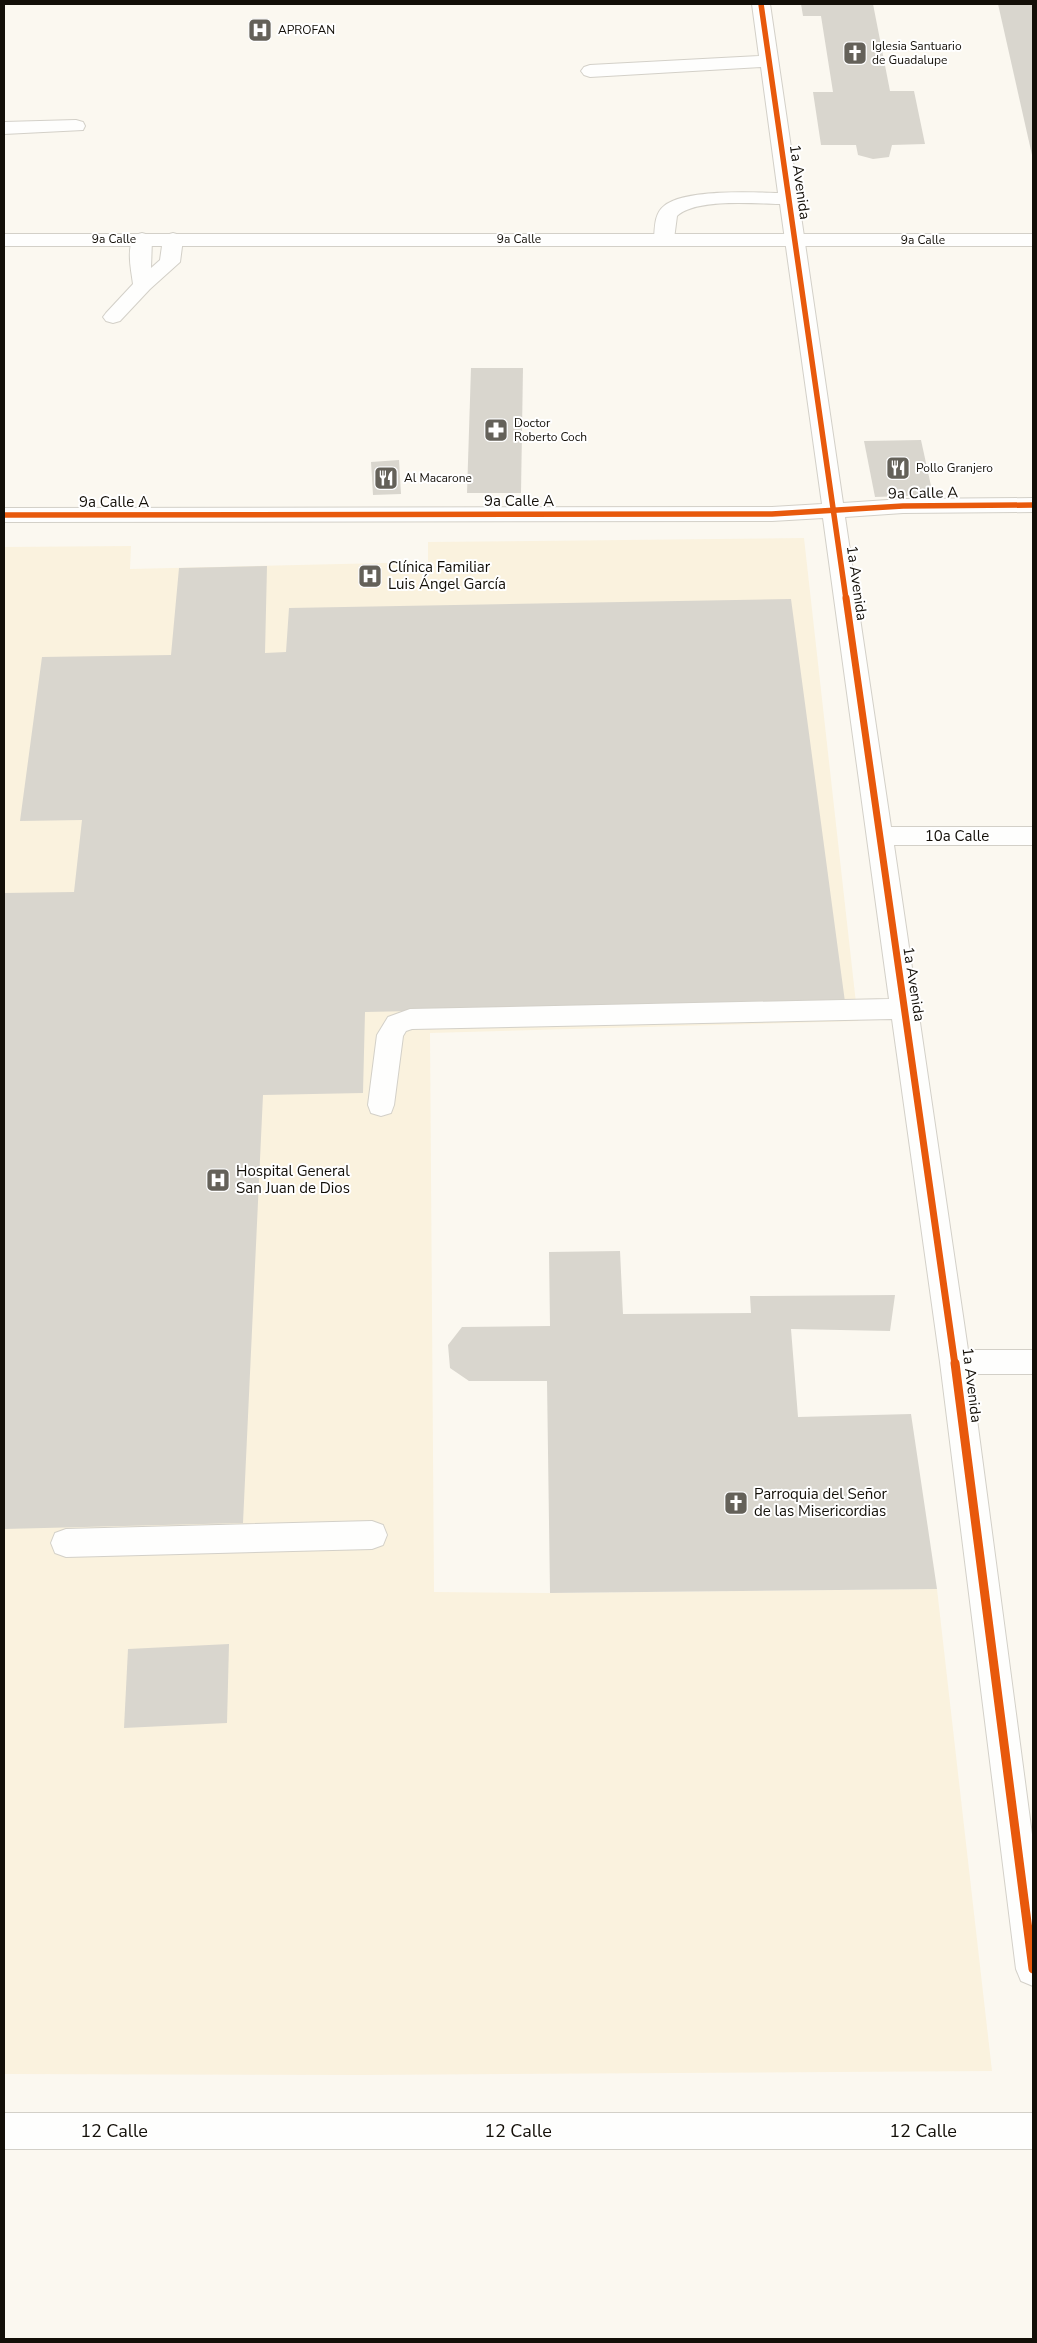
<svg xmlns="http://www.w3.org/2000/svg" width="1037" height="2343" font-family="'Nunito Sans',sans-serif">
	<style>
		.built { fill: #faf2de }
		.building { fill: #d9d6ce }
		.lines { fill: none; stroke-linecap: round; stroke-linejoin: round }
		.minor-casing { stroke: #d3d0c8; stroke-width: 2 }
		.major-casing { stroke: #d3d0c8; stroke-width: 2 }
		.minor { fill: #fefefd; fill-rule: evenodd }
		.major { fill: #fefefd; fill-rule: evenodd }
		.cycleway-far2-casing { stroke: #fff; stroke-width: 8 }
		.cycleway-far1-casing { stroke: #fff; stroke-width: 10 }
		.cycleway-casing { stroke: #fff; stroke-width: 12 }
		.cycleway-far2 { stroke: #e8590c; stroke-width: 5.5 }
		.cycleway-far1 { stroke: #e8590c; stroke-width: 7 }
		.cycleway { stroke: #e8590c; stroke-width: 9 }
		.labels { text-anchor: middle; stroke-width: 4; stroke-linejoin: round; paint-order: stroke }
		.far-poi-label { font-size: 12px; fill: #130f08; stroke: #fff; text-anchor: start }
		.far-street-label { font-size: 12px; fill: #130f08; stroke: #fff }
		.street-label { font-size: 15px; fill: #130f08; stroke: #fff }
		.poi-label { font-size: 15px; fill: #130f08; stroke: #fff; text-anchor: start }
		.near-street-label { font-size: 18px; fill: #130f08; stroke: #fff }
	</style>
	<rect width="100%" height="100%" fill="#fbf8f0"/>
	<path class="built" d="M 804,538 L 858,1021 L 430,1033 L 434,1592 L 550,1593 L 937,1589 L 992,2071 L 361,2075 L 4,2074 L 4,547 L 131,546 L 130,569 L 428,562 L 428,542 Z"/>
	<g class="building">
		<path d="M 801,4 L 873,4 L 890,91 L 914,91 L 925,144 L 892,145 L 889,157 L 873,159 L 858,155 L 856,145 L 821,145 L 813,92 L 833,92 L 821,16 L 803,16 Z"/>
		<path d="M 998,4 L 1033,4 L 1033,155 L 1032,155 Z"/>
		<path d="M 471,368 L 523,368 L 521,493 L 467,493 Z"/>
		<path d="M 921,440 L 933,495 L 875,497 L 864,441 Z"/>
		<path d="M 399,460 L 401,494 L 373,495 L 371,462 Z"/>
		<path d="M 267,566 L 265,653 L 286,652 L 289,608 L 791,599 L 845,1002 L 365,1012 L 363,1093 L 263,1095 L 243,1523 L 4,1529 L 4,893 L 74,892 L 82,820 L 20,821 L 42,657 L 171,655 L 179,568 Z"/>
		<path d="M 620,1251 L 623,1314 L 751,1313 L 750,1296 L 895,1295 L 890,1331 L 791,1329 L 798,1417 L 911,1414 L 937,1589 L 550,1593 L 547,1381 L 469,1381 L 450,1368 L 448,1345 L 462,1327 L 550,1326 L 549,1252 Z"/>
		<path d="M 229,1644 L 227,1723 L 124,1728 L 128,1649 Z"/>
	</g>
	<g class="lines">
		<g class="minor-casing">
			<g id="minor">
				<path d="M 752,4 L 770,4 L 843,503 L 903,499 L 1033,498 L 1033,512 L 903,513 L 845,517 L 891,827 L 1033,827 L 1033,845 L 894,845 L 968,1350 L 1033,1350 L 1033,1374 L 971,1374 L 1033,1842 L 1033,1986 L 1021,1981 L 1016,1969 L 940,1362 L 892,1019 L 412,1029 L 406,1031 L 403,1036 L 394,1105 L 391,1113 L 381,1116 L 371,1113 L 368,1105 L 377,1035 L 388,1017 L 410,1009 L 889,999 L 823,518 L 772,521 L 4,522 L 4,508 L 772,507 L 822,504 L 780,204 C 754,204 696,198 677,216 L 674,239 L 671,243 L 664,245 L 657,243 L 654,239 C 655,228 654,214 664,206 C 684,189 752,192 778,193 L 761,67 L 590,77 L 584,75 L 581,71 L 584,67 L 590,65 L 759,56 Z"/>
				<path d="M 76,120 L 83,122 L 85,126 L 83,130 L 4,134 L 4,122 Z"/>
				<path d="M 142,233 L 149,235 L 152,239 L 151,268 L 160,260 L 163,239 L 166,235 L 173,233 L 180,235 L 183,239 L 180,262 L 150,289 L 120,321 L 113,323 L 106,321 L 103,317 L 106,313 L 133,284 C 131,269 126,248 135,235 Z"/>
				<path d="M 372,1521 L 383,1525 L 387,1535 L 383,1545 L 372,1549 L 66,1557 L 55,1553 L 51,1543 L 55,1533 L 66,1529 Z"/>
				<rect x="4" y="2113" width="1029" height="36"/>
			</g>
		</g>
		<g class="major-casing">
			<rect id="major" x="4" y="234" width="1029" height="12"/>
		</g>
		<use href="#minor" class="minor"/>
		<use href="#major" class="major"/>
		<g class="cycleway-far2-casing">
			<g id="cycleway-far2">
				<path d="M 761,4 L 846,599"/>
				<path d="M 4,515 L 772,514 L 903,506 L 1033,505"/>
			</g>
		</g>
		<g class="cycleway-far1-casing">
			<path id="cycleway-far1" d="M 846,598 L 955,1365"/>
		</g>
		<g class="cycleway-casing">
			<path id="cycleway" d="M 955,1363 L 1033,1969"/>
		</g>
		<use href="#cycleway-far2" class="cycleway-far2"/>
		<use href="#cycleway-far1" class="cycleway-far1"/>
		<use href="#cycleway" class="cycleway"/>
	</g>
	<defs>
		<g id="hospital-square" transform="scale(1.25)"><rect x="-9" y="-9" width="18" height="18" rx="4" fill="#646159" stroke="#fff"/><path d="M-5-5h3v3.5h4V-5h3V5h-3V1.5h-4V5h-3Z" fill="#fff"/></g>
		<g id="church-square" transform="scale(1.25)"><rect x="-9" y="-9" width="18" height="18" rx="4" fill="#646159" stroke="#fff"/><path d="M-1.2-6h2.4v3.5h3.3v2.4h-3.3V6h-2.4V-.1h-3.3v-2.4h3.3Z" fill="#fff"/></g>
		<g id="pharmacy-square" transform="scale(1.25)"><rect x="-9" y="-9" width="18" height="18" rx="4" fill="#646159" stroke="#fff"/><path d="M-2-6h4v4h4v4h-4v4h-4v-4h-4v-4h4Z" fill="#fff"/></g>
		<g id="restaurant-square" transform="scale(1.25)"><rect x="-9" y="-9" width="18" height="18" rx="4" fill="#646159" stroke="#fff"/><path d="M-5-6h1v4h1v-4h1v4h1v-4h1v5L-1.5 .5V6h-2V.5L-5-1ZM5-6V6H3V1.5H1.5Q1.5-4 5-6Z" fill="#fff"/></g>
	</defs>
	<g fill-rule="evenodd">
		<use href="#hospital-square" x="260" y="30"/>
		<use href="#church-square" x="855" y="53"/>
		<use href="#pharmacy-square" x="496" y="430"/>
		<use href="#restaurant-square" x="898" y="468"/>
		<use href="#restaurant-square" x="386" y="478"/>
		<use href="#hospital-square" x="370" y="576"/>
		<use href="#hospital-square" x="218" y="1180"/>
		<use href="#church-square" x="736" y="1503"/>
	</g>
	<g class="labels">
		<g class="far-poi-label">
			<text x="278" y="34">APROFAN</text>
			<text x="872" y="50">Iglesia Santuario<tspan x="872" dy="14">de Guadalupe</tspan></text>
			<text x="514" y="427">Doctor<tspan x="514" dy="14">Roberto Coch</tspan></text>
			<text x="916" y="472">Pollo Granjero</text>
			<text x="404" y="482">Al Macarone</text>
		</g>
		<g class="far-street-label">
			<text x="114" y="243">9a Calle</text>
			<text x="519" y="243">9a Calle</text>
			<text x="923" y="244">9a Calle</text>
		</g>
		<g class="street-label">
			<text transform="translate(800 182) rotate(82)" y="5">1a Avenida</text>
			<text transform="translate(923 493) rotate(-1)" y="5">9a Calle A</text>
			<text x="519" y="506">9a Calle A</text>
			<text x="114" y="507">9a Calle A</text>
			<text transform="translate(857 583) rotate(82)" y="5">1a Avenida</text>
			<text x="957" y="841">10a Calle</text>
			<text transform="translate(914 984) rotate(81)" y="5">1a Avenida</text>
			<text transform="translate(972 1385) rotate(83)" y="5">1a Avenida</text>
		</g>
		<g class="poi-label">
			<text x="388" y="572">Clínica Familiar<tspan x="388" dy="17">Luis Ángel García</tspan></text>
			<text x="236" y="1176">Hospital General<tspan x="236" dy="17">San Juan de Dios</tspan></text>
			<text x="754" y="1499">Parroquia del Señor<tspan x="754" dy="17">de las Misericordias</tspan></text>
		</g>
		<g class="near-street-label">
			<text x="114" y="2137">12 Calle</text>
			<text x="518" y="2137">12 Calle</text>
			<text x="923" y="2137">12 Calle</text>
		</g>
	</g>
	<rect width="1037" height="2343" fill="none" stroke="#130f08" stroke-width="10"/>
</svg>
